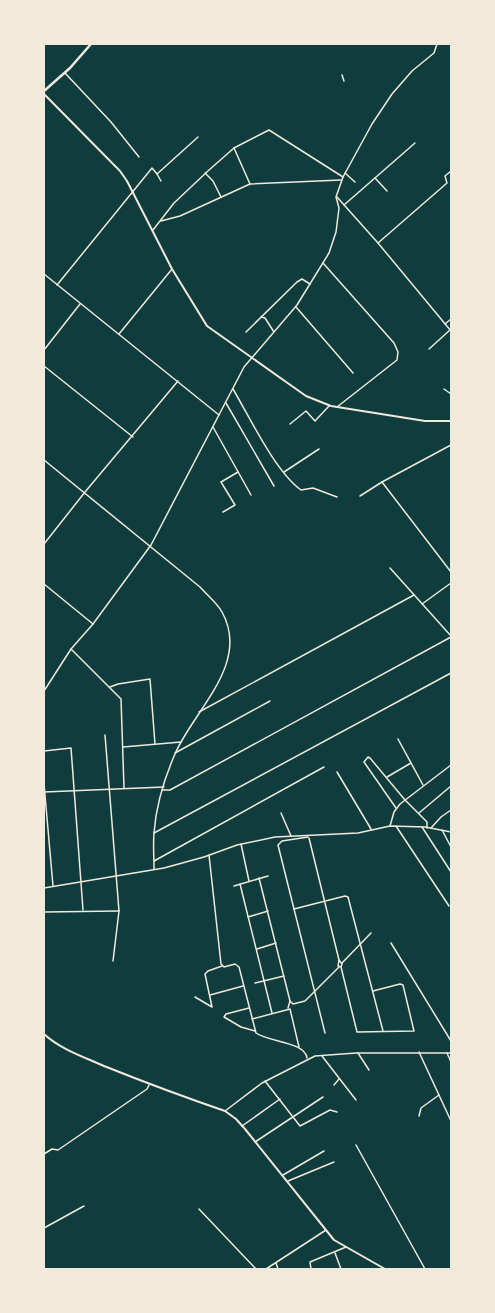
<svg xmlns="http://www.w3.org/2000/svg" width="495" height="1313" font-family="'Work Sans',sans-serif">
	<style>
		.lines { fill: none; stroke-linecap: round; stroke-linejoin: round }
		.minor { stroke: #f1e9da; stroke-width: 1.5 }
		.tertiary { stroke: #f1e9da; stroke-width: 2 }
		.trunk { stroke: #f1e9da; stroke-width: 2.5 }
	</style>
	<rect width="100%" height="100%" fill="#0f3d3e"/>
	<g class="lines">
		<g class="minor">
			<path d="M 65,73 L 111,122 L 139,157"/>
			<path d="M 342,75 L 344,81"/>
			<path d="M 234,148 L 250,184"/>
			<path d="M 205,173 L 213,181 L 221,197"/>
			<path d="M 345,173 L 355,182"/>
			<path d="M 157,174 L 161,181"/>
			<path d="M 375,178 L 387,191"/>
			<path d="M 337,197 L 378,243 L 451,331"/>
			<path d="M 344,205 L 415,143"/>
			<path d="M 161,221 L 180,216 L 250,184 L 341,180"/>
			<path d="M 153,230 L 174,203 L 209,170 L 234,148 L 269,130 L 343,177"/>
			<path d="M 378,243 L 447,183 L 445,176 L 451,171"/>
			<path d="M 323,263 L 394,343 L 398,352 L 397,360 L 337,407"/>
			<path d="M 44,274 L 219,415"/>
			<path d="M 57,285 L 152,168 L 157,174 L 198,137"/>
			<path d="M 296,307 L 353,373"/>
			<path d="M 261,317 L 265,318 L 274,332"/>
			<path d="M 445,324 L 451,319"/>
			<path d="M 246,332 L 297,282 L 302,279 L 310,284"/>
			<path d="M 119,334 L 172,269"/>
			<path d="M 429,349 L 450,330"/>
			<path d="M 44,350 L 80,304"/>
			<path d="M 44,366 L 133,437"/>
			<path d="M 233,389 C 250,418 275,471 301,490 L 313,488 L 337,497"/>
			<path d="M 444,389 L 451,394"/>
			<path d="M 226,403 L 274,486"/>
			<path d="M 290,424 L 306,411 L 315,421 L 329,406"/>
			<path d="M 213,427 L 251,495"/>
			<path d="M 451,445 L 382,482 L 451,572"/>
			<path d="M 44,460 L 200,587 C 207,595 217,603 222,612 C 251,664 193,711 175,754 C 164,779 156,806 154,833 C 153,845 154,857 154,869"/>
			<path d="M 284,472 L 319,449"/>
			<path d="M 360,496 L 382,482"/>
			<path d="M 223,512 L 235,505 L 221,482 L 238,472"/>
			<path d="M 44,544 L 85,492 L 178,381"/>
			<path d="M 390,568 L 451,636"/>
			<path d="M 44,584 L 93,624"/>
			<path d="M 422,604 L 451,583"/>
			<path d="M 71,649 L 121,699 L 124,788"/>
			<path d="M 110,687 L 118,684 L 150,679 L 155,744"/>
			<path d="M 44,691 L 71,649 L 93,624 L 151,545 L 244,367 L 297,305 L 329,253 L 336,232 L 339,208 L 336,197 L 343,177 L 372,124 L 392,94 L 412,71 L 434,53 L 437,44"/>
			<path d="M 199,712 L 414,595"/>
			<path d="M 105,735 L 119,911 L 113,961"/>
			<path d="M 398,739 L 423,785"/>
			<path d="M 123,747 L 181,742"/>
			<path d="M 44,751 L 71,748 L 83,910"/>
			<path d="M 175,753 L 270,701"/>
			<path d="M 337,772 L 371,829"/>
			<path d="M 387,777 L 411,763"/>
			<path d="M 44,784 L 53,886"/>
			<path d="M 162,790 L 170,790 L 451,637"/>
			<path d="M 44,792 L 164,787"/>
			<path d="M 396,808 L 364,762 L 368,757 L 370,758 L 405,800 L 427,822 L 427,828"/>
			<path d="M 281,813 L 291,836"/>
			<path d="M 419,813 L 451,786"/>
			<path d="M 390,826 L 394,812 L 400,804 L 451,765"/>
			<path d="M 396,826 L 449,906"/>
			<path d="M 422,827 L 451,872"/>
			<path d="M 431,828 L 441,817 L 451,810"/>
			<path d="M 442,830 L 451,847"/>
			<path d="M 154,833 L 451,673"/>
			<path d="M 308,837 L 282,841 L 278,845 L 325,1033"/>
			<path d="M 309,838 L 339,960"/>
			<path d="M 241,844 L 249,881"/>
			<path d="M 209,855 L 221,964 L 224,967 L 235,964 L 239,967 L 256,1033 C 269,1042 305,1042 307,1058"/>
			<path d="M 154,861 L 324,767"/>
			<path d="M 259,878 L 290,1001"/>
			<path d="M 240,884 L 272,1013"/>
			<path d="M 234,886 L 268,876"/>
			<path d="M 44,888 L 164,868 L 204,857 L 237,845 L 275,837 L 358,833 L 390,826 L 425,827 L 451,832"/>
			<path d="M 294,909 L 345,896 L 348,897 L 383,1031"/>
			<path d="M 44,912 L 119,911"/>
			<path d="M 248,917 L 268,911"/>
			<path d="M 391,943 L 451,1041"/>
			<path d="M 257,949 L 276,943"/>
			<path d="M 342,963 L 371,933"/>
			<path d="M 341,967 L 342,964 L 339,960 L 338,966 L 341,967 L 357,1032 L 414,1031 L 403,985 L 400,984 L 373,991"/>
			<path d="M 255,983 L 284,976"/>
			<path d="M 210,995 L 243,986"/>
			<path d="M 195,997 L 212,1007 L 205,974 L 208,971 L 222,966"/>
			<path d="M 249,1008 L 226,1014 L 224,1017 L 241,1027 L 255,1031"/>
			<path d="M 288,1008 L 290,1001 L 293,1004 L 305,1001 L 339,967"/>
			<path d="M 252,1019 L 290,1009 L 299,1047"/>
			<path d="M 419,1052 L 451,1121"/>
			<path d="M 358,1053 L 369,1070"/>
			<path d="M 447,1053 L 451,1062"/>
			<path d="M 322,1056 L 356,1100"/>
			<path d="M 265,1081 L 300,1126 L 330,1110 L 337,1112"/>
			<path d="M 334,1085 L 339,1079"/>
			<path d="M 225,1111 L 262,1083 L 315,1056 L 356,1053 L 451,1053"/>
			<path d="M 419,1116 L 421,1108 L 439,1095"/>
			<path d="M 242,1126 L 280,1099"/>
			<path d="M 255,1142 L 323,1097"/>
			<path d="M 356,1145 L 425,1269"/>
			<path d="M 44,1154 L 52,1149 L 58,1150 L 147,1089 L 149,1085"/>
			<path d="M 283,1175 L 324,1151"/>
			<path d="M 288,1181 L 334,1162"/>
			<path d="M 199,1209 L 256,1269"/>
			<path d="M 44,1228 L 84,1206"/>
			<path d="M 335,1253 L 341,1269"/>
			<path d="M 276,1263 L 278,1269"/>
			<path d="M 266,1269 L 326,1230"/>
			<path d="M 311,1269 L 310,1262 L 346,1247"/>
		</g>
		<g class="tertiary">
			<path d="M 44,94 L 120,171 L 127,181 L 172,269 L 207,326 L 306,396 L 331,406 L 425,421 L 451,421"/>
			<path d="M 44,1034 C 60,1049 84,1057 104,1066 C 144,1082 184,1097 225,1111 L 236,1119 L 245,1129 L 334,1240 L 385,1269"/>
		</g>
		<path class="trunk" d="M 44,91 L 70,68 L 91,44"/>
	</g>
	<rect width="495" height="1313" fill="none" stroke="#f1e9da" stroke-width="90"/>
</svg>
